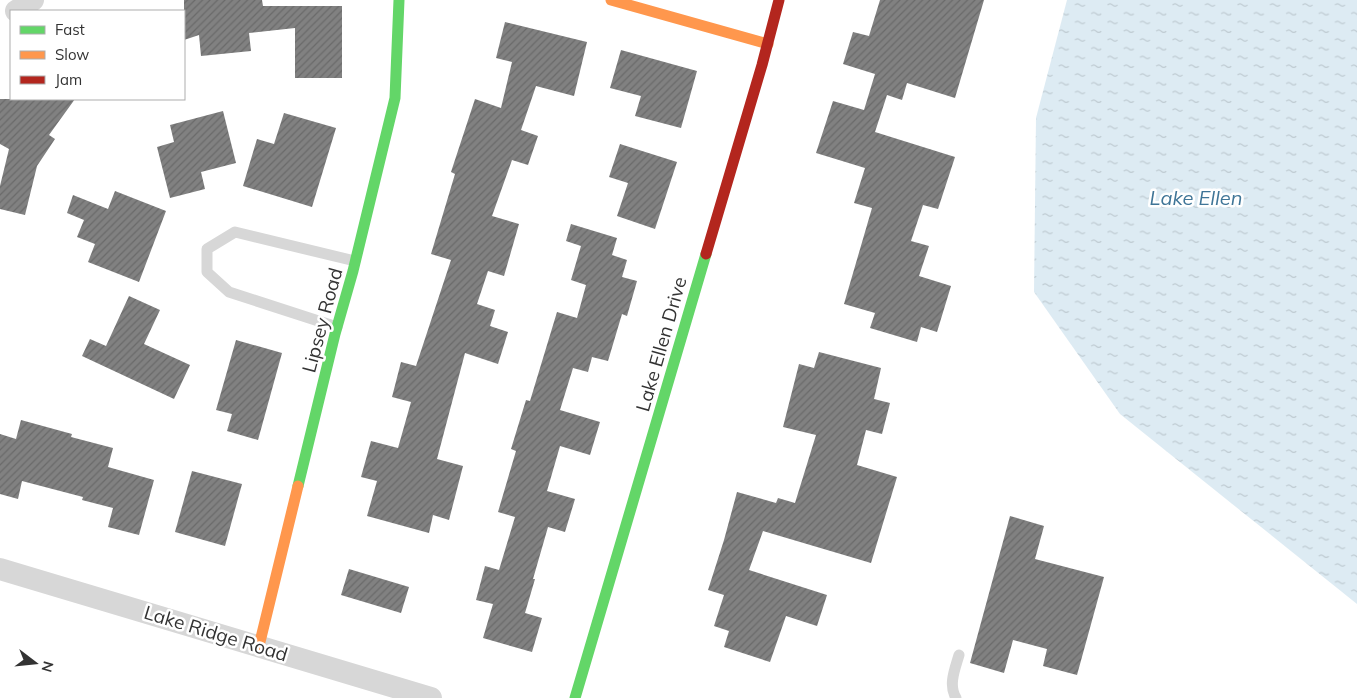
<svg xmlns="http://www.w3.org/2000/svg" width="1357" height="698" font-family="Mulish,sans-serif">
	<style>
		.water { fill: url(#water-ripples) }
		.building { fill: url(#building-hatch) }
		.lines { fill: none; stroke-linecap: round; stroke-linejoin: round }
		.lane { stroke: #d7d7d7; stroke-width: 11 }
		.street { stroke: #d7d7d7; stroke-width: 22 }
		.fast { stroke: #63d668; stroke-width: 11 }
		.slow { stroke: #ff974d; stroke-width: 11 }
		.jam { stroke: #b3261e; stroke-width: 11 }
		.labels { text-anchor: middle; stroke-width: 5; stroke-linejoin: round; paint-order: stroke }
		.street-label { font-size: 19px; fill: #333; stroke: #fff }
		.water-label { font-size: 20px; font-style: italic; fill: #3f7597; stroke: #fff }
	</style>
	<defs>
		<pattern id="water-ripples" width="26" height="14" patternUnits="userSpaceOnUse" patternTransform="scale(1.25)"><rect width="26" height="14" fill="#ddebf3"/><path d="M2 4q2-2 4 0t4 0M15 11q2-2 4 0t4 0" fill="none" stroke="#becad1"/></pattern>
		<pattern id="building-hatch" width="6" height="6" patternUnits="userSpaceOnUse" patternTransform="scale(1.25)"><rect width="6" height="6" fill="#818181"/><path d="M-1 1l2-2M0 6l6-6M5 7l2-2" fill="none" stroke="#6a6a6a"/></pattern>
	</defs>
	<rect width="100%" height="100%" fill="#fff"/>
	<path class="water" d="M 1067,0 L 1357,0 L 1357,604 L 1120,414 L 1034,292 L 1036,118 Z"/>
	<g class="building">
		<path d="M 184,0 L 262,0 L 263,6 L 342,6 L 342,78 L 295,78 L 295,28 L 249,33 L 251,51 L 201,56 L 199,35 L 184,40 Z"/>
		<path d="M 880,0 L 984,0 L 955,98 L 907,83 L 902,100 L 887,95 L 875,132 L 955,157 L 938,209 L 923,205 L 911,241 L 929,246 L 919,276 L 951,286 L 937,332 L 921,327 L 917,342 L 870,328 L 875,313 L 844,304 L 872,208 L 854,203 L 865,168 L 816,153 L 833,101 L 864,110 L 875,74 L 843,64 L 853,32 L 869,36 Z"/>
		<path d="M 505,22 L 587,42 L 574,96 L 536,86 L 521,130 L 538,136 L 528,165 L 512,160 L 492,216 L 519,224 L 504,276 L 488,271 L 477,304 L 495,310 L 490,326 L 508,332 L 498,364 L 465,353 L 437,459 L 463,466 L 449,520 L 433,515 L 429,533 L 367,516 L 377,481 L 361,477 L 371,441 L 398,448 L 411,402 L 392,397 L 401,362 L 416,366 L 451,260 L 431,254 L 455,174 L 451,172 L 475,99 L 501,108 L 512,62 L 496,58 Z"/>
		<path d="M 621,50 L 697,71 L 681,128 L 635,116 L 641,96 L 610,88 Z"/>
		<path d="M 0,99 L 75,99 L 49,135 L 55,139 L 37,166 L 25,215 L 0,209 L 0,186 L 9,149 L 0,144 Z"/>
		<path d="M 223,111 L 236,163 L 201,172 L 205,189 L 170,198 L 157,147 L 174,142 L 170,125 Z"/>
		<path d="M 284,113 L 336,128 L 312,207 L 243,186 L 257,139 L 274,144 Z"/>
		<path d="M 620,144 L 677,162 L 655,229 L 617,216 L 628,183 L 609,177 Z"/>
		<path d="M 115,191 L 166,211 L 139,282 L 88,262 L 95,244 L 77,237 L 84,220 L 67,213 L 73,195 L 108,209 Z"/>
		<path d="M 571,224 L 617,238 L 612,255 L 627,260 L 622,277 L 637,281 L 627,316 L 622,314 L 608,361 L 592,357 L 588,372 L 573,368 L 560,410 L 600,422 L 590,455 L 560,446 L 547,491 L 575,499 L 565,532 L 548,527 L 533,579 L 535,579 L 525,613 L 542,618 L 532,652 L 483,638 L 493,604 L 476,600 L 485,566 L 499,570 L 515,517 L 498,512 L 516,451 L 511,449 L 526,400 L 530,401 L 557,312 L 577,318 L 586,285 L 571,280 L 581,246 L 566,241 Z"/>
		<path d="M 129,296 L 160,310 L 144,344 L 190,365 L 174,399 L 82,356 L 90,339 L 106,346 Z"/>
		<path d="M 236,340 L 282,353 L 258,440 L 227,431 L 232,414 L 216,410 Z"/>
		<path d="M 819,352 L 881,368 L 874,399 L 890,403 L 882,434 L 866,430 L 857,465 L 897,477 L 871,563 L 763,531 L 749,570 L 827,595 L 817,626 L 786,616 L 770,662 L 724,647 L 729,631 L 714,626 L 724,595 L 708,590 L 724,540 L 737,492 L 776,503 L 778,498 L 795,503 L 816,435 L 783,427 L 799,364 L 814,368 Z"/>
		<path d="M 21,420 L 72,434 L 71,437 L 113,448 L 108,467 L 154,480 L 139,535 L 108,527 L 113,508 L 82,500 L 83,497 L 22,481 L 18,499 L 0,494 L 0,434 L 16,439 Z"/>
		<path d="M 192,471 L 242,484 L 225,546 L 175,532 Z"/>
		<path d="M 1010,516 L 1044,526 L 1035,559 L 1104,577 L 1077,675 L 1043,666 L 1047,649 L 1013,640 L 1004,673 L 970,663 Z"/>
		<path d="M 349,569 L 409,587 L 401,613 L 341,595 Z"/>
	</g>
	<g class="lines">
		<g class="lane">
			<path d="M 337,327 L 229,292 L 207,272 L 207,249 L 235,232 L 355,261"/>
			<path d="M 956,698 C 948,685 955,669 959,655"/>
		</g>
		<g class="street">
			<path d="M 16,11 L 33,0"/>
			<path d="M 0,569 L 431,698"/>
		</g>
		<g class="fast">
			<path d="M 298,486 L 335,334 L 353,271 L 395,98 L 399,0"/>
			<path d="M 575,698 L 706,254"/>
		</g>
		<g class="slow">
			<path d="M 611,0 L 768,44"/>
			<path d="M 259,646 L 298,486"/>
		</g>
		<path class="jam" d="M 706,254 L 762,65 L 779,0"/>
	</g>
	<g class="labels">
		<g class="street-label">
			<text transform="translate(322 320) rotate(-75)" y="7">Lipsey Road</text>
			<text transform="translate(661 344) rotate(-74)" y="7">Lake Ellen Drive</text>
			<text transform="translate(216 633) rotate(17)" y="7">Lake Ridge Road</text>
		</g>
		<g class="water-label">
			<text x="1196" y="205">Lake Ellen</text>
		</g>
	</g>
	<rect x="10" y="10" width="175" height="90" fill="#ffffff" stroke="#adadad"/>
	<rect x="20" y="26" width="25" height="8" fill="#63d668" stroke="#adadad"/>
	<text x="55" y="35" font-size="15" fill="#333333">Fast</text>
	<rect x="20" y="51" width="25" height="8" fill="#ff974d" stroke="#adadad"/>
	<text x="55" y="60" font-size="15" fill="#333333">Slow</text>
	<rect x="20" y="76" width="25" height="8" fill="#b3261e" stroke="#adadad"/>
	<text x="55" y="85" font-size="15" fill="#333333">Jam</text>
	<g transform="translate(35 663) rotate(106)" stroke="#ffffff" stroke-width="4" paint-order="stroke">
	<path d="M0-4L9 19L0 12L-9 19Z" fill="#333333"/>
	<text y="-8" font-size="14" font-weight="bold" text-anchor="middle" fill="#333333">N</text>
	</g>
</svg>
